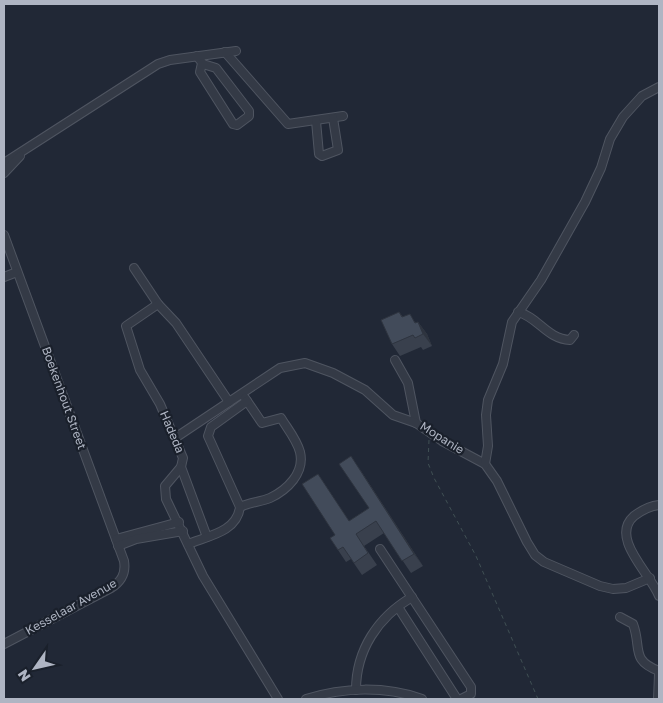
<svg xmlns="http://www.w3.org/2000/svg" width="663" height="703" font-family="'Golos Text',sans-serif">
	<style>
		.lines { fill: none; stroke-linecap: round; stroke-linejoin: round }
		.minor-casing { stroke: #4f5561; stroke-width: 10 }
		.path { stroke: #405054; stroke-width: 1; stroke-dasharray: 4 4; stroke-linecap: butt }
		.minor { stroke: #343a46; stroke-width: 8 }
		.wall { fill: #39404d }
		.shaded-wall { fill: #2e343f }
		.building { fill: #424b5a; stroke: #2e343f }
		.labels { text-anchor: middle; stroke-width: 4.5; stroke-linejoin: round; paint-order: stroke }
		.street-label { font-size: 12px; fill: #afb5c3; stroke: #1a202b }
	</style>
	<rect width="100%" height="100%" fill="#212836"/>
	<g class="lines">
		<g class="minor-casing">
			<g id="minor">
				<path d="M 225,52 L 288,124 L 343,116"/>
				<path d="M 197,56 L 203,64 L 216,68 L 249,111 L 249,116 L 237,125 L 233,124 L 200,72 L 202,63"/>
				<path d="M 316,121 L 319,154 L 322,156 L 338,150 L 333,118"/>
				<path d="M 4,163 L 158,64 L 170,60 L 236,51"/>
				<path d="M 4,173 L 20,156"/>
				<path d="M 4,235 L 124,561 C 126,573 122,581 111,588 L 4,644"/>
				<path d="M 134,268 L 158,304"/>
				<path d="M 4,277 L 17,272"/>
				<path d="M 518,312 C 538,317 547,339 570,340 L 574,335"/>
				<path d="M 395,360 L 408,383 L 416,423"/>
				<path d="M 229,402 L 176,323 L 158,304 L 126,326 L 140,370 L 160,404 L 183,458 L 181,467 L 165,486 L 166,499 L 203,576 L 278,699"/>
				<path d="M 175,438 L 280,368 L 305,363 L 333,373 L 365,390 L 393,415 L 416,423 L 442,441 L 485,464 L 497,481 L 527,542 L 535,555 L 544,562 L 600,586 L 613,589 L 626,588 L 650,578"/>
				<path d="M 485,464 L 488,446 L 486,415 L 488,400 L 503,364 L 512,322 L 541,280 L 585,202 L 601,168 L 610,139 L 623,117 L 642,96 L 659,87"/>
				<path d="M 181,467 L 207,537"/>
				<path d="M 659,505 C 649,506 642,510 634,516 C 609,538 651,574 659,596"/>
				<path d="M 240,507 C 250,502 261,502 270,498 C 287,490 305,473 300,452 C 297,440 287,428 281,418 L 262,423 L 245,398"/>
				<path d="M 116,539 L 179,522"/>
				<path d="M 188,544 C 208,536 237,532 240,507 L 208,436 L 211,427 L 247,401"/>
				<path d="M 118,546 L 136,539 L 183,531"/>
				<path d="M 380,549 L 471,687 L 471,694 L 461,699"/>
				<path d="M 398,607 L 457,699"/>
				<path d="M 620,617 L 633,624 C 642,648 630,660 659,671"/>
				<path d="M 356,690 C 356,650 378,617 412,597"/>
				<path d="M 306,699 C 343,687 386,686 422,699"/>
				<path d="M 658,699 L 659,674"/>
			</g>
		</g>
		<path class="path" d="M 429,440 L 428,463 L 434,478 L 476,556 L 538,699"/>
		<use href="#minor" class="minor"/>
	</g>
	<g class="wall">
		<path d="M 399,312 L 403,317 L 417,323 L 418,322 L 427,334 L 432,346 L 423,350 L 421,347 L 400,356 L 392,344 Z"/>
		<path d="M 359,468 L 423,566 L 411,573 L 384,533 L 364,546 L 377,565 L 362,575 L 351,559 L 346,562 L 330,538 L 335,535 L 318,474 L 349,521 L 369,508 Z"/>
	</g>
	<g class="shaded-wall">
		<path d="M 418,322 L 427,334 L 432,346 L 423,334 Z"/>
		<path d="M 351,456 L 359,468 L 423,566 L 414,554 Z"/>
	</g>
	<g class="building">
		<path d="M 399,312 L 402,317 L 410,314 L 415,323 L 418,322 L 423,334 L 415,338 L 413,335 L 392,344 L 381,320 Z"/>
		<path d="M 351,456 L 414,554 L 402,561 L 376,521 L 356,534 L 368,553 L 354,563 L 343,547 L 338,550 L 330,538 L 335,535 L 302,484 L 318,474 L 349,521 L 369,508 L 339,464 Z"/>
	</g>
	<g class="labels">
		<g class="street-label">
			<text transform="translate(64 398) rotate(70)" y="4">Boekenhout Street</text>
			<text transform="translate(172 432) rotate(67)" y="4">Hadeda</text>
			<text transform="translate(442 438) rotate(32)" y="4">Mopanie</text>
			<text transform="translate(71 607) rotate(-29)" y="4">Kesselaar Avenue</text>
		</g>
	</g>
	<rect width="663" height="703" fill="none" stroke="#afb5c3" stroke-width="10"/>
	<g transform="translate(35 668) rotate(236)" stroke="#1a202b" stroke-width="4" paint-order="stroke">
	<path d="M0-4L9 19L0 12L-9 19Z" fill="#afb5c3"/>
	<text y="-8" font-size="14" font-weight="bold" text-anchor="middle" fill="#afb5c3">N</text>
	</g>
</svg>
